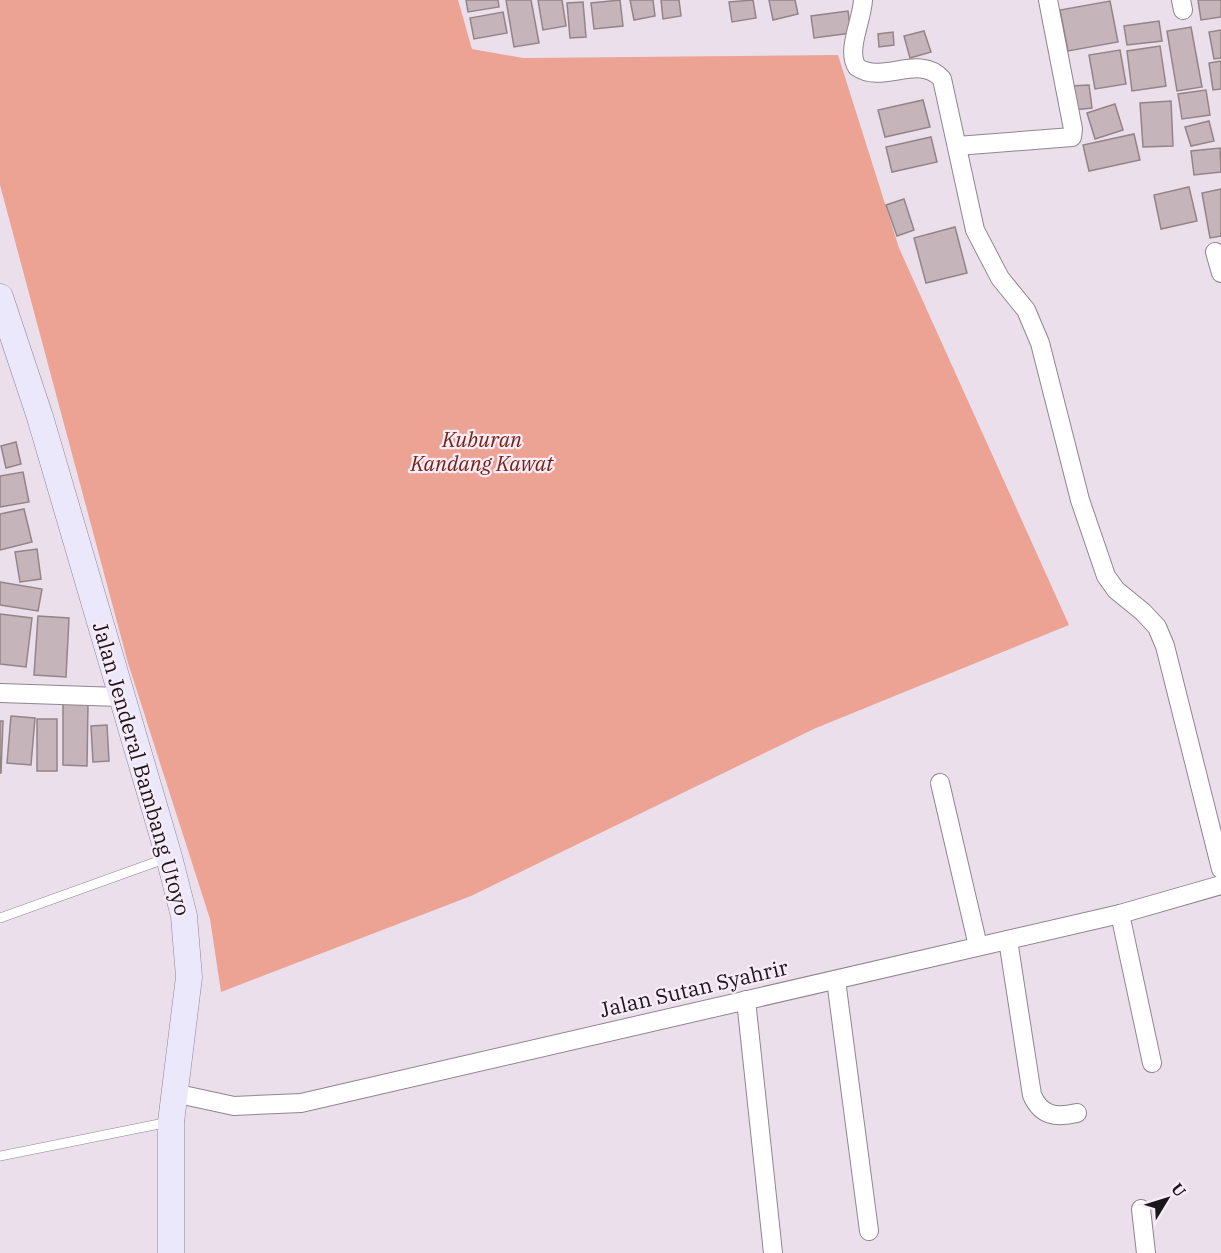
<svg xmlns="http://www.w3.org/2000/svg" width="1221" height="1253" font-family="'IBM Plex Serif',serif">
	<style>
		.green { fill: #eca394 }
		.building { fill: #c5b4b9; stroke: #948488; stroke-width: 1.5 }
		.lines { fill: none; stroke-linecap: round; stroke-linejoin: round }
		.lane-casing { stroke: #8f858f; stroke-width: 10 }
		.street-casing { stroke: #8f858f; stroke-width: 20 }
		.secondary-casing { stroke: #8f858f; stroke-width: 27 }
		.lane { stroke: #fff; stroke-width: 9 }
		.street { stroke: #fff; stroke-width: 18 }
		.secondary { stroke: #ece8fb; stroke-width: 26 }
		.labels { text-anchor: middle; stroke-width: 4.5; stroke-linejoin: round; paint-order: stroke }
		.park-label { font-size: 21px; font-style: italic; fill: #771f0f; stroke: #f8ecf8 }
		.street-label { font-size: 21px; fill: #1a161a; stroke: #f8ecf8 }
	</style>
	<rect width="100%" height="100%" fill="#ebdfeb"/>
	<path class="green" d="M 0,0 L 458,0 L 472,49 L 523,58 L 838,55 L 899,248 L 1069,625 L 816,728 L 471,896 L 221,992 L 210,919 L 128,663 L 0,185 Z"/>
	<g class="building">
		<path d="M 466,0 L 498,0 L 499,7 L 468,12 Z"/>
		<path d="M 506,0 L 531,0 L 539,43 L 514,47 Z"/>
		<path d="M 538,0 L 562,0 L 566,26 L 543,30 Z"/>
		<path d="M 620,0 L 623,26 L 594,29 L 591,3 Z"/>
		<path d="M 630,0 L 653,0 L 655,16 L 634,20 Z"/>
		<path d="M 661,0 L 679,0 L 681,16 L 663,19 Z"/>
		<path d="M 753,0 L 756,18 L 732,22 L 729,2 Z"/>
		<path d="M 769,0 L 795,0 L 798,14 L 773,20 Z"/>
		<path d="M 1198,0 L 1221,0 L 1221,17 L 1201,20 Z"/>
		<path d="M 1110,1 L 1118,42 L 1068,51 L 1060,10 Z"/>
		<path d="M 583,2 L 586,37 L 570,38 L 567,3 Z"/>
		<path d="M 848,11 L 851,33 L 814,38 L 811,16 Z"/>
		<path d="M 503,12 L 507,33 L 474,39 L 470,18 Z"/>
		<path d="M 1159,21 L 1162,41 L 1127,45 L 1124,26 Z"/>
		<path d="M 1191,27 L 1202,87 L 1177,91 L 1167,31 Z"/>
		<path d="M 1221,30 L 1221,58 L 1214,59 L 1209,32 Z"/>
		<path d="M 924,31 L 931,52 L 910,58 L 904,36 Z"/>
		<path d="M 893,32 L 894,45 L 879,47 L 878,34 Z"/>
		<path d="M 1160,46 L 1166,86 L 1132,91 L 1127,51 Z"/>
		<path d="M 1120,50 L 1126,84 L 1095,89 L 1089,55 Z"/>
		<path d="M 1221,61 L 1221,89 L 1213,90 L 1209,63 Z"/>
		<path d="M 1089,85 L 1092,108 L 1073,110 L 1070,86 Z"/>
		<path d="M 1206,90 L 1210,115 L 1182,119 L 1178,94 Z"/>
		<path d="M 923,100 L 930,127 L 885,137 L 878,110 Z"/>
		<path d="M 1171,101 L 1173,146 L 1143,147 L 1140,103 Z"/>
		<path d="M 1115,104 L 1123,130 L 1095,139 L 1087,113 Z"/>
		<path d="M 1209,121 L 1214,141 L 1191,146 L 1185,127 Z"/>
		<path d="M 1134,134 L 1140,160 L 1089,171 L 1083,145 Z"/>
		<path d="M 931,137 L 937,162 L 892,172 L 886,147 Z"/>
		<path d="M 1220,148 L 1221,172 L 1194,175 L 1191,151 Z"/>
		<path d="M 1189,187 L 1197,221 L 1161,229 L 1154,195 Z"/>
		<path d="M 1221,189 L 1221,236 L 1210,238 L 1202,193 Z"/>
		<path d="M 904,199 L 914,230 L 897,236 L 886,205 Z"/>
		<path d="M 955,227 L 967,273 L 926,283 L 914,238 Z"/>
		<path d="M 16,442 L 21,464 L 6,468 L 1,446 Z"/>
		<path d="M 23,472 L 29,502 L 0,507 L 0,476 Z"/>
		<path d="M 24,509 L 32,542 L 0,550 L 0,514 Z"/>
		<path d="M 37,549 L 41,579 L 20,582 L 15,552 Z"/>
		<path d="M 0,582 L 42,589 L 38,611 L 0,605 Z"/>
		<path d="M 0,614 L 32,618 L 26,667 L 0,664 Z"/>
		<path d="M 38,616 L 69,618 L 66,677 L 34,675 Z"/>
		<path d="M 63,703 L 88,704 L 87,766 L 63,765 Z"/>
		<path d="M 11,716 L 35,718 L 31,765 L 7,763 Z"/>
		<rect x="37" y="719" width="20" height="52"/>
		<path d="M 0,721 L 3,721 L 1,773 L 0,773 Z"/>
		<path d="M 107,725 L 109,761 L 93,762 L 91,726 Z"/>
	</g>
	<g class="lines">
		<g class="lane-casing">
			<g id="lane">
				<path d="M 0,918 L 167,858"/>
				<path d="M 0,1156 L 169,1122"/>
			</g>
		</g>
		<g class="street-casing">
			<g id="street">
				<path d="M 863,0 C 862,21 846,50 857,67 C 882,85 919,53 942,79 L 975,230 L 1000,278 L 1026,310 L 1040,343 L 1080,500 L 1106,576 L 1116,590 L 1143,612 L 1157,627 L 1165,646 L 1221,869"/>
				<path d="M 1181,0 L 1183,10"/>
				<path d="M 957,146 L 1072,137 L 1073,129 L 1048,0"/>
				<path d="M 1215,252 L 1221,273"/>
				<path d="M 0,693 L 120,697"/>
				<path d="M 940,783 L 978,946"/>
				<path d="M 1120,914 L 1152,1063"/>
				<path d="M 1008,940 L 1032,1095 C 1041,1116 1056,1118 1077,1113"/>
				<path d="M 836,980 L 869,1231"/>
				<path d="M 746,1000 L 773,1253"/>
				<path d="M 174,1093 L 234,1106 L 301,1103 L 1120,914 L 1221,885"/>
				<path d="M 1141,1209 L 1146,1253"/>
			</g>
		</g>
		<g class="secondary-casing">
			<path id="secondary" d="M 0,297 L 40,417 L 169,857 L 184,916 L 189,977 L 171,1122 L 171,1253"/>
		</g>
		<use href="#lane" class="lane"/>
		<use href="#street" class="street"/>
		<use href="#secondary" class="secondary"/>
	</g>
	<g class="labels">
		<g class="park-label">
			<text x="482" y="447">Kuburan<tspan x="482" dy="24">Kandang Kawat</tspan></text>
		</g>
		<g class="street-label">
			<text transform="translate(141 769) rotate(74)" y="7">Jalan Jenderal Bambang Utoyo</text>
			<text transform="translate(694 989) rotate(-13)" y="7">Jalan Sutan Syahrir</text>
		</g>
	</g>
	<g transform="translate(1167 1199) rotate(52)" stroke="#f8ecf8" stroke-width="4.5" paint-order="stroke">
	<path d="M0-4.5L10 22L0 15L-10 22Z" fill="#1a161a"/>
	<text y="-9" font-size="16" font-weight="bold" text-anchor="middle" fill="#1a161a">U</text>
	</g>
</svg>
